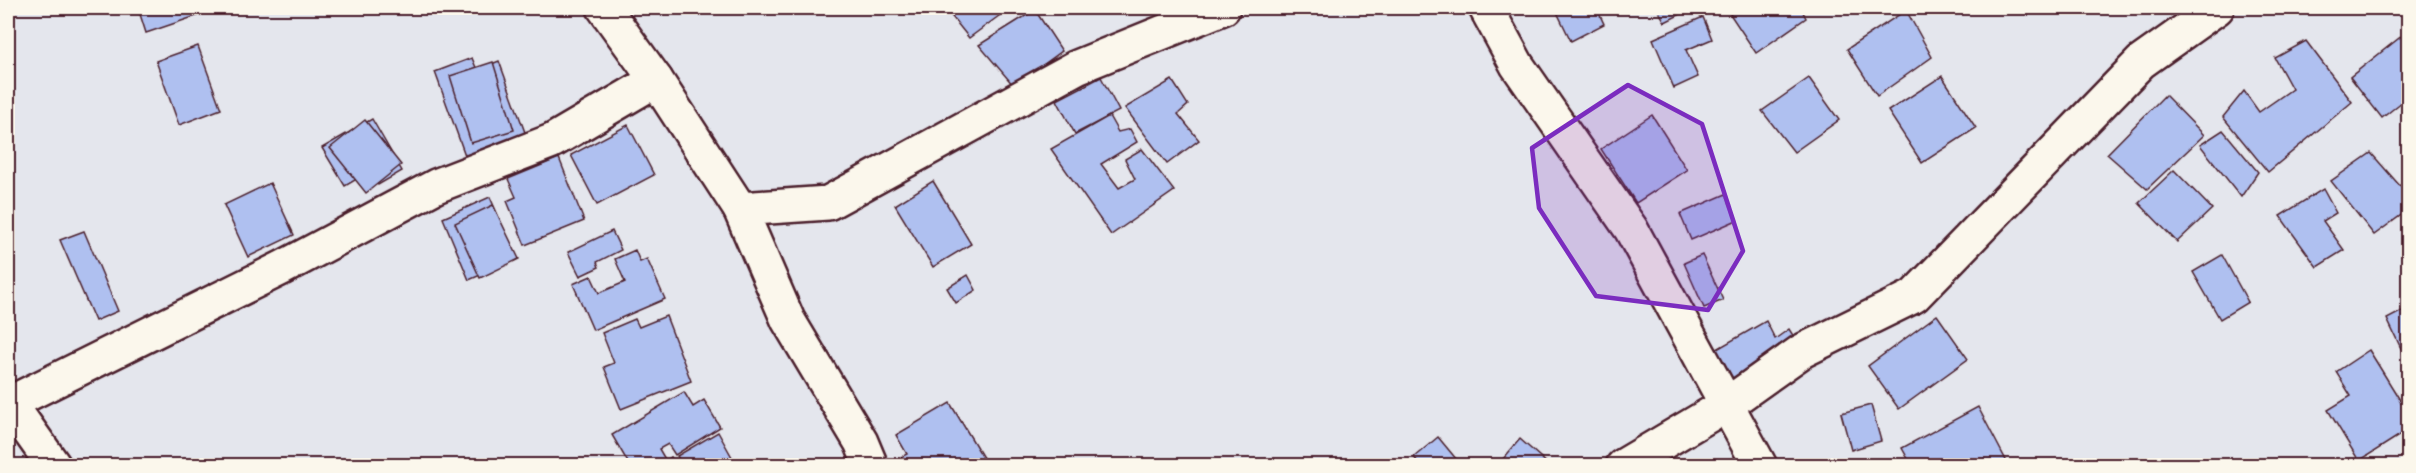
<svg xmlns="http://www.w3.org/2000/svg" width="2416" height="473" font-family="Caveat,sans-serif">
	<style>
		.building { fill: #afc0f0; stroke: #4a1f2b; stroke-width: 1.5 }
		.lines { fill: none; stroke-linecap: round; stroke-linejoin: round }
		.minor-casing { stroke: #4a1f2b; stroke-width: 38 }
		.minor { stroke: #fbf7ec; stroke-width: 33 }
		.marked { fill: #7b2cbf; fill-opacity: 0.2; stroke: #7b2cbf; stroke-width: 4.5; stroke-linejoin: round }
	</style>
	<rect width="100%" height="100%" fill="#e4e6ed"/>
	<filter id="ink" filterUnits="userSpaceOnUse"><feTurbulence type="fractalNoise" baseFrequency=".0167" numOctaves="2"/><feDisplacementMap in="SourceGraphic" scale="12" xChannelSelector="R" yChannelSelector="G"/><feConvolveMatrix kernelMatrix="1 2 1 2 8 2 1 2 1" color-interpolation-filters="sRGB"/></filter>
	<g filter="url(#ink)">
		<g class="building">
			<path d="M 138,8 L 203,8 L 205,13 L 146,33 Z"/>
			<path d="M 945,8 L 1005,8 L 1007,10 L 969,38 Z"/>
			<path d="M 1555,8 L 1606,8 L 1598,11 L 1604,24 L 1571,41 Z"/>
			<path d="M 1657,8 L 1693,8 L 1665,22 Z"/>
			<path d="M 1726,8 L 1801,8 L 1806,18 L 1756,53 Z"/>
			<path d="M 1035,10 L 1062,51 L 1014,86 L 979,45 Z"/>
			<path d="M 1906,10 L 1932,57 L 1877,96 L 1847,49 Z"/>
			<path d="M 1703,17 L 1712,39 L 1686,50 L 1698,77 L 1674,88 L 1653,39 Z"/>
			<path d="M 2408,31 L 2408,97 L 2382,118 L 2350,77 Z"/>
			<path d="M 2306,41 L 2352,102 L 2268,172 L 2223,117 L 2244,91 L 2259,112 L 2292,89 L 2275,58 Z"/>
			<path d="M 198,46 L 221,109 L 179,125 L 156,61 Z"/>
			<path d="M 472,58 L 477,70 L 499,61 L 526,135 L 466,158 L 435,72 Z"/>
			<path d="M 493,62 L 514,130 L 471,143 L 450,76 Z"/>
			<path d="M 1942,76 L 1976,128 L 1922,163 L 1888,111 Z"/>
			<path d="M 1101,77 L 1119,111 L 1075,134 L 1057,100 Z"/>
			<path d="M 1809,78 L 1839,120 L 1794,152 L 1762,111 Z"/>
			<path d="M 1172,80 L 1188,105 L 1178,114 L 1199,140 L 1167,164 L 1125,108 Z"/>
			<path d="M 2165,95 L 2204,135 L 2147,189 L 2107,154 Z"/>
			<path d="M 1652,115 L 1687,170 L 1636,203 L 1601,149 Z"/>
			<path d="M 1109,116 L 1118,132 L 1130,129 L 1137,142 L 1101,164 L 1119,188 L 1135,179 L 1125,159 L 1142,149 L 1174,191 L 1111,235 L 1051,149 Z"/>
			<path d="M 372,119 L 402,171 L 378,185 L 370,171 L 345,186 L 322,148 Z"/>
			<path d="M 365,120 L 401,165 L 366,193 L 330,148 Z"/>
			<path d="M 628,125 L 654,175 L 597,205 L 571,155 Z"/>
			<path d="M 2223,130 L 2258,172 L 2241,197 L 2200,145 Z"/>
			<path d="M 2371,153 L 2408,195 L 2408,210 L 2374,235 L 2331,181 Z"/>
			<path d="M 559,158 L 584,221 L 525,245 L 507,201 L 516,197 L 508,179 Z"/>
			<path d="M 2174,170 L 2212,209 L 2177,242 L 2139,203 Z"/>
			<path d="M 933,181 L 971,244 L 933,267 L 895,205 Z"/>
			<path d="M 270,183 L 294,235 L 248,257 L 224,205 Z"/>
			<path d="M 2323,189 L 2336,213 L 2323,221 L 2344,250 L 2317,267 L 2280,216 Z"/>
			<path d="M 1726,194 L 1737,220 L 1691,240 L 1680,214 Z"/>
			<path d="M 490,197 L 517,259 L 469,280 L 443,218 Z"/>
			<path d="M 493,205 L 519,259 L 480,278 L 455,223 Z"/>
			<path d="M 84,231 L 118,311 L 95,321 L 60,240 Z"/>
			<path d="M 612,231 L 621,250 L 597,262 L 599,267 L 580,276 L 568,252 Z"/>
			<path d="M 635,250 L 640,262 L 647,259 L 665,299 L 593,330 L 573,284 L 591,276 L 599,293 L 625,282 L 615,259 Z"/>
			<path d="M 1702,255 L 1723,300 L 1704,308 L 1684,263 Z"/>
			<path d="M 2222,255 L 2248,302 L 2220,319 L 2193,272 Z"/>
			<path d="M 968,275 L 976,290 L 956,303 L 947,288 Z"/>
			<path d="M 2408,308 L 2408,363 L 2387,319 Z"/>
			<path d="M 1937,315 L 1968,359 L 1899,409 L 1868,366 Z"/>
			<path d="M 666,316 L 691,381 L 621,409 L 604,367 L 614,363 L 602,333 L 635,319 L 639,327 Z"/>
			<path d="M 1766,321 L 1775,339 L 1789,329 L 1799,345 L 1732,392 L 1710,353 Z"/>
			<path d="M 2369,350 L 2408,413 L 2408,430 L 2359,461 L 2328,410 L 2351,396 L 2336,372 Z"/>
			<path d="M 684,392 L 693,407 L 704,400 L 720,427 L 675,455 L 668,444 L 659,449 L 666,461 L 671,457 L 676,466 L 630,466 L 612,435 Z"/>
			<path d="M 950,403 L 988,466 L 905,466 L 901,457 L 907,454 L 896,435 Z"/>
			<path d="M 1871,405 L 1881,441 L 1851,450 L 1841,413 Z"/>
			<path d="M 1978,407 L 2009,466 L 1912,466 L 1902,448 Z"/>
			<path d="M 718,432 L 737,466 L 683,466 L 677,456 Z"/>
			<path d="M 1438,437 L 1462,466 L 1421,466 L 1414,457 Z"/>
			<path d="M 1520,439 L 1550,466 L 1497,466 Z"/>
		</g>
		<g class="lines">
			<g class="minor-casing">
				<g id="minor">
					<path d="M 604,8 L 656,80 L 740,209 L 828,203 L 1077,67 L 1223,8"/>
					<path d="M 1486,8 L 1517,65 L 1631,229 L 1760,466"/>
					<path d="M 740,209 L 788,320 L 861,442 L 871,466"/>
					<path d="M 8,401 L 54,466"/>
					<path d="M 8,404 L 282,268 L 436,186 L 552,141 L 656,80"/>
					<path d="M 1623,466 L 1726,405 L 1802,351 L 1914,296 L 2141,62 L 2217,8"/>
				</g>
			</g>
			<use href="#minor" class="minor"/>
		</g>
	</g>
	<path class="marked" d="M 1628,85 L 1702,124 L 1743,251 L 1708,310 L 1596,296 L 1539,208 L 1532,148 Z"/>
	<rect width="2416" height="473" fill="none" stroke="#fbf7ec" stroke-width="30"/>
	<rect x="15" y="15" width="2386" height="443" fill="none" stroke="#4a1f2b" stroke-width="2" filter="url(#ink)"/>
</svg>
